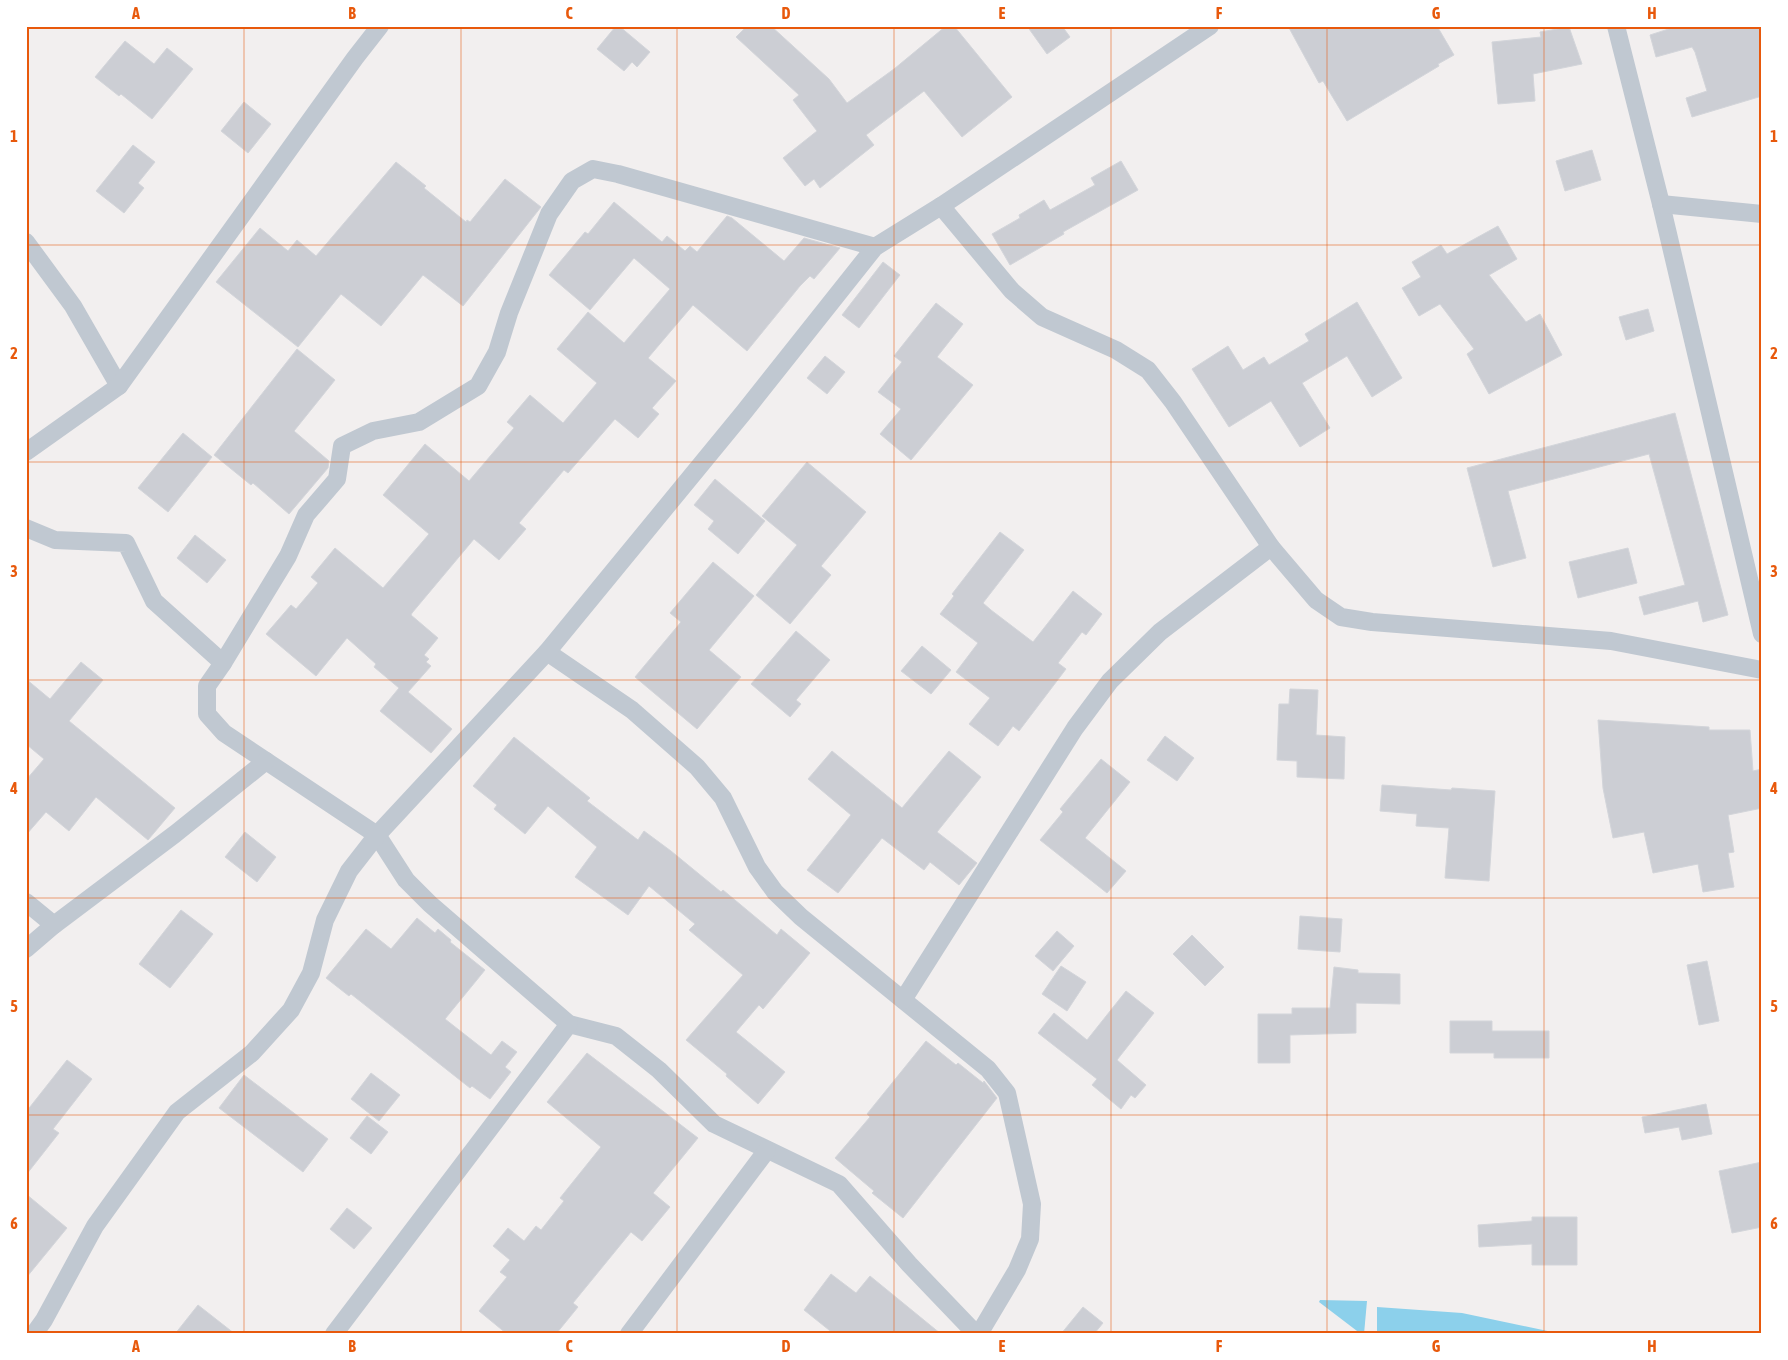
<svg xmlns="http://www.w3.org/2000/svg" width="1788" height="1360" font-family="'Asap Condensed',sans-serif">
	<style>
		.water { fill: #8cd0eb }
		.building { fill: #ccced4; stroke: #d3d5da }
		.lines { fill: none; stroke-linecap: round; stroke-linejoin: round }
		.minor { stroke: #c0c8d1; stroke-width: 18 }
		.grid { fill: none; stroke: #e8590c; stroke-width: 1; stroke-opacity: 0.55 }
		.neatline { fill: none; stroke: #e8590c; stroke-width: 2 }
		.grid-label { font-size: 16px; text-anchor: middle; font-weight: bold; fill: #e8590c }
	</style>
	<rect width="100%" height="100%" fill="#f2efef"/>
	<g class="water">
		<path d="M 1320,1300 L 1367,1301 L 1364,1334 L 1361,1334 L 1319,1302 Z"/>
		<path d="M 1377,1307 L 1462,1313 L 1557,1333 L 1377,1334 Z"/>
	</g>
	<g class="building">
		<path d="M 616,26 L 619,26 L 650,52 L 637,67 L 632,62 L 624,71 L 597,49 Z"/>
		<path d="M 747,26 L 771,26 L 829,79 L 847,103 L 894,69 L 946,26 L 954,26 L 1012,97 L 962,137 L 924,91 L 866,135 L 874,145 L 820,188 L 814,179 L 805,186 L 783,158 L 817,131 L 793,100 L 799,95 L 736,37 Z"/>
		<path d="M 1027,26 L 1062,26 L 1070,37 L 1047,54 Z"/>
		<path d="M 1288,26 L 1437,26 L 1454,55 L 1438,64 L 1439,66 L 1347,121 L 1323,81 L 1319,83 Z"/>
		<path d="M 1678,26 L 1762,26 L 1762,96 L 1692,117 L 1686,98 L 1707,91 L 1695,52 L 1692,47 L 1656,57 L 1650,35 Z"/>
		<path d="M 1569,27 L 1582,64 L 1533,74 L 1535,101 L 1498,104 L 1492,42 L 1541,37 L 1540,32 Z"/>
		<path d="M 125,41 L 154,64 L 167,48 L 193,69 L 152,119 L 121,94 L 119,96 L 95,77 Z"/>
		<path d="M 244,102 L 271,124 L 248,153 L 221,131 Z"/>
		<path d="M 133,145 L 155,162 L 138,183 L 144,188 L 124,213 L 96,191 Z"/>
		<path d="M 1592,150 L 1601,180 L 1565,191 L 1556,161 Z"/>
		<path d="M 1121,161 L 1138,190 L 1063,232 L 1064,234 L 1010,265 L 992,234 L 1020,218 L 1019,215 L 1044,200 L 1050,210 L 1095,185 L 1091,178 Z"/>
		<path d="M 396,162 L 426,186 L 424,188 L 466,222 L 467,220 L 470,222 L 505,179 L 541,207 L 463,306 L 423,275 L 381,326 L 341,294 L 298,347 L 216,282 L 260,228 L 288,251 L 297,240 L 316,256 Z"/>
		<path d="M 614,202 L 662,242 L 667,236 L 685,251 L 690,246 L 697,252 L 727,216 L 732,218 L 784,261 L 804,238 L 840,248 L 814,279 L 810,276 L 800,286 L 747,351 L 693,305 L 648,358 L 676,381 L 652,408 L 659,414 L 638,438 L 615,419 L 568,473 L 564,470 L 519,523 L 526,529 L 499,560 L 474,539 L 412,613 L 411,615 L 438,638 L 424,655 L 429,659 L 426,662 L 431,666 L 408,692 L 452,729 L 431,753 L 380,711 L 399,688 L 374,667 L 376,664 L 347,638 L 316,676 L 266,634 L 291,605 L 296,609 L 318,583 L 311,577 L 335,548 L 383,588 L 429,534 L 383,495 L 425,444 L 469,481 L 514,428 L 507,422 L 530,395 L 563,423 L 597,383 L 557,349 L 588,312 L 624,343 L 670,289 L 634,258 L 590,310 L 549,275 L 585,232 L 588,234 Z"/>
		<path d="M 1498,226 L 1517,259 L 1489,275 L 1526,322 L 1540,314 L 1562,355 L 1489,394 L 1467,354 L 1474,349 L 1440,304 L 1419,316 L 1402,288 L 1421,277 L 1412,262 L 1441,245 L 1447,254 Z"/>
		<path d="M 883,262 L 900,275 L 859,328 L 842,315 Z"/>
		<path d="M 1357,302 L 1402,378 L 1372,397 L 1347,356 L 1302,383 L 1330,428 L 1300,447 L 1271,401 L 1229,427 L 1192,369 L 1228,346 L 1243,370 L 1264,357 L 1269,365 L 1309,341 L 1305,334 Z"/>
		<path d="M 936,303 L 963,324 L 937,357 L 973,385 L 911,460 L 880,434 L 901,409 L 878,392 L 902,362 L 894,356 Z"/>
		<path d="M 1648,309 L 1654,331 L 1626,340 L 1619,317 Z"/>
		<path d="M 297,349 L 335,380 L 294,431 L 329,461 L 328,468 L 289,514 L 253,483 L 251,485 L 214,455 Z"/>
		<path d="M 825,356 L 845,372 L 827,394 L 807,378 Z"/>
		<path d="M 1675,413 L 1728,615 L 1703,622 L 1698,601 L 1644,615 L 1639,597 L 1685,585 L 1649,454 L 1508,491 L 1526,558 L 1493,567 L 1467,468 Z"/>
		<path d="M 183,433 L 212,457 L 168,512 L 138,488 Z"/>
		<path d="M 807,462 L 866,512 L 821,566 L 831,575 L 790,624 L 756,595 L 797,545 L 762,516 Z"/>
		<path d="M 715,479 L 765,521 L 738,554 L 708,529 L 714,521 L 694,505 Z"/>
		<path d="M 1000,532 L 1024,550 L 983,603 L 991,610 L 1033,642 L 1073,591 L 1102,614 L 1086,635 L 1082,632 L 1058,663 L 1066,669 L 1019,731 L 1013,726 L 998,746 L 969,724 L 990,698 L 956,672 L 978,643 L 940,614 L 954,596 L 952,594 Z"/>
		<path d="M 195,535 L 226,560 L 207,583 L 177,558 Z"/>
		<path d="M 1628,548 L 1637,583 L 1578,598 L 1569,562 Z"/>
		<path d="M 713,562 L 754,596 L 709,650 L 741,677 L 697,729 L 635,677 L 681,622 L 670,613 Z"/>
		<path d="M 796,631 L 830,660 L 796,700 L 801,704 L 790,717 L 751,684 Z"/>
		<path d="M 922,646 L 951,670 L 931,694 L 901,671 Z"/>
		<path d="M 81,662 L 103,680 L 69,721 L 175,808 L 148,840 L 96,797 L 69,831 L 46,812 L 26,835 L 26,780 L 44,759 L 26,744 L 26,679 L 50,699 Z"/>
		<path d="M 1290,689 L 1318,690 L 1316,735 L 1345,737 L 1344,779 L 1297,777 L 1297,761 L 1277,760 L 1279,704 L 1289,704 Z"/>
		<path d="M 1598,720 L 1709,727 L 1709,730 L 1750,730 L 1753,771 L 1762,769 L 1762,808 L 1728,815 L 1734,852 L 1728,853 L 1734,887 L 1703,892 L 1698,864 L 1653,873 L 1644,832 L 1613,838 L 1603,788 Z"/>
		<path d="M 1165,736 L 1194,758 L 1177,781 L 1147,760 Z"/>
		<path d="M 514,737 L 590,798 L 587,801 L 638,840 L 644,831 L 671,851 L 721,892 L 723,890 L 777,935 L 781,929 L 810,953 L 763,1009 L 759,1005 L 736,1032 L 785,1072 L 758,1104 L 726,1076 L 727,1074 L 686,1040 L 743,975 L 689,930 L 695,924 L 649,886 L 628,915 L 575,877 L 597,847 L 548,806 L 525,834 L 494,809 L 497,805 L 473,786 Z"/>
		<path d="M 832,751 L 902,808 L 949,751 L 981,777 L 937,832 L 977,863 L 959,885 L 930,862 L 924,870 L 882,838 L 838,893 L 807,870 L 851,815 L 808,779 Z"/>
		<path d="M 1101,759 L 1130,782 L 1085,838 L 1126,871 L 1107,893 L 1040,840 L 1063,812 L 1060,809 Z"/>
		<path d="M 1382,785 L 1451,790 L 1452,788 L 1495,791 L 1489,881 L 1445,878 L 1449,828 L 1416,826 L 1417,814 L 1380,811 Z"/>
		<path d="M 245,832 L 276,857 L 257,882 L 225,857 Z"/>
		<path d="M 181,910 L 213,934 L 170,988 L 139,964 Z"/>
		<path d="M 1300,916 L 1342,919 L 1340,952 L 1298,949 Z"/>
		<path d="M 417,918 L 435,933 L 438,929 L 451,940 L 450,942 L 485,970 L 445,1019 L 491,1055 L 502,1041 L 517,1052 L 505,1067 L 511,1072 L 490,1099 L 472,1086 L 470,1088 L 351,994 L 349,996 L 326,978 L 366,929 L 391,949 Z"/>
		<path d="M 1057,931 L 1074,946 L 1053,971 L 1035,956 Z"/>
		<path d="M 1192,935 L 1224,967 L 1205,986 L 1173,954 Z"/>
		<path d="M 1707,961 L 1719,1021 L 1699,1025 L 1687,965 Z"/>
		<path d="M 1061,966 L 1086,982 L 1067,1011 L 1042,994 Z"/>
		<path d="M 1334,967 L 1358,970 L 1358,973 L 1400,974 L 1400,1004 L 1356,1003 L 1356,1033 L 1290,1035 L 1290,1063 L 1258,1063 L 1258,1014 L 1292,1014 L 1292,1008 L 1330,1008 Z"/>
		<path d="M 1126,991 L 1154,1013 L 1117,1060 L 1146,1085 L 1135,1098 L 1131,1095 L 1121,1109 L 1092,1085 L 1097,1079 L 1038,1033 L 1054,1013 L 1087,1040 Z"/>
		<path d="M 1450,1021 L 1492,1021 L 1492,1031 L 1549,1031 L 1549,1058 L 1494,1058 L 1494,1053 L 1450,1053 Z"/>
		<path d="M 926,1041 L 956,1065 L 958,1063 L 983,1083 L 984,1081 L 997,1098 L 903,1218 L 872,1193 L 874,1191 L 835,1158 L 870,1117 L 867,1114 Z"/>
		<path d="M 587,1053 L 698,1138 L 653,1193 L 670,1207 L 642,1241 L 631,1232 L 573,1303 L 578,1307 L 556,1334 L 507,1334 L 479,1311 L 507,1277 L 500,1272 L 510,1260 L 493,1246 L 508,1228 L 524,1241 L 536,1226 L 541,1230 L 564,1201 L 560,1198 L 601,1147 L 547,1102 Z"/>
		<path d="M 67,1060 L 92,1079 L 53,1129 L 59,1133 L 26,1175 L 26,1112 Z"/>
		<path d="M 371,1073 L 400,1095 L 379,1121 L 351,1099 Z"/>
		<path d="M 244,1075 L 328,1139 L 303,1172 L 219,1108 Z"/>
		<path d="M 1706,1104 L 1712,1134 L 1682,1140 L 1679,1127 L 1645,1133 L 1642,1117 Z"/>
		<path d="M 367,1116 L 388,1132 L 371,1154 L 350,1138 Z"/>
		<path d="M 1762,1162 L 1762,1227 L 1732,1233 L 1719,1171 Z"/>
		<path d="M 26,1194 L 67,1228 L 26,1278 Z"/>
		<path d="M 347,1208 L 372,1228 L 354,1249 L 330,1229 Z"/>
		<path d="M 1532,1217 L 1577,1217 L 1577,1265 L 1532,1265 L 1532,1244 L 1479,1247 L 1478,1225 L 1532,1221 Z"/>
		<path d="M 831,1274 L 856,1293 L 870,1276 L 941,1334 L 834,1334 L 804,1310 Z"/>
		<path d="M 198,1305 L 235,1334 L 175,1334 Z"/>
		<path d="M 1083,1307 L 1103,1323 L 1094,1334 L 1061,1334 Z"/>
	</g>
	<g class="lines">
		<g class="minor">
			<path d="M 1616,26 L 1661,204 L 1762,634"/>
			<path d="M 1661,204 L 1762,214"/>
			<path d="M 941,206 L 1012,291 L 1042,317 L 1116,350 L 1148,370 L 1173,402 L 1271,547 L 1316,600 L 1341,617 L 1372,622 L 1611,641 L 1762,670"/>
			<path d="M 26,242 L 73,306 L 119,386"/>
			<path d="M 875,247 L 618,174 L 593,169 L 572,181 L 549,214 L 509,313 L 497,352 L 478,386 L 419,422 L 373,431 L 342,446 L 337,479 L 306,515 L 288,556 L 223,663 L 207,686 L 207,714 L 224,733 L 377,835 L 406,880 L 430,904 L 569,1024 L 616,1036 L 659,1070 L 714,1124 L 839,1184 L 909,1264 L 976,1334"/>
			<path d="M 26,452 L 119,386 L 355,58 L 380,26"/>
			<path d="M 26,528 L 55,540 L 126,543 L 154,601 L 223,663"/>
			<path d="M 547,652 L 632,710 L 697,767 L 723,798 L 757,867 L 775,892 L 801,917 L 988,1069 L 1007,1093 L 1032,1204 L 1030,1239 L 1017,1270 L 979,1334"/>
			<path d="M 26,902 L 54,925"/>
			<path d="M 26,949 L 54,925 L 175,834 L 266,761"/>
			<path d="M 903,1000 L 1075,728 L 1110,681 L 1160,632 L 1271,547"/>
			<path d="M 34,1334 L 44,1320 L 95,1226 L 177,1112 L 252,1053 L 291,1010 L 311,973 L 325,920 L 349,871 L 377,835 L 547,652 L 744,412 L 875,247 L 941,206 L 1210,26"/>
			<path d="M 334,1334 L 569,1024"/>
			<path d="M 629,1334 L 767,1150"/>
		</g>
	</g>
	<path class="grid" d="M 244,26 L 244,1334M 461,26 L 461,1334M 677,26 L 677,1334M 894,26 L 894,1334M 1111,26 L 1111,1334M 1327,26 L 1327,1334M 1544,26 L 1544,1334M 26,245 L 1762,245M 26,462 L 1762,462M 26,680 L 1762,680M 26,898 L 1762,898M 26,1115 L 1762,1115"/>
	<rect width="1788" height="1360" fill="none" stroke="#ffffff" stroke-width="55"/>
	<rect x="28" y="28" width="1732" height="1304" class="neatline"/>
	<g class="grid-label">
		<text x="136" y="19">A</text>
		<text x="352" y="19">B</text>
		<text x="569" y="19">C</text>
		<text x="786" y="19">D</text>
		<text x="1002" y="19">E</text>
		<text x="1219" y="19">F</text>
		<text x="1436" y="19">G</text>
		<text x="1652" y="19">H</text>
		<text x="14" y="142">1</text>
		<text x="1774" y="142">1</text>
		<text x="14" y="359">2</text>
		<text x="1774" y="359">2</text>
		<text x="14" y="577">3</text>
		<text x="1774" y="577">3</text>
		<text x="14" y="794">4</text>
		<text x="1774" y="794">4</text>
		<text x="14" y="1012">5</text>
		<text x="1774" y="1012">5</text>
		<text x="14" y="1229">6</text>
		<text x="1774" y="1229">6</text>
		<text x="136" y="1352">A</text>
		<text x="352" y="1352">B</text>
		<text x="569" y="1352">C</text>
		<text x="786" y="1352">D</text>
		<text x="1002" y="1352">E</text>
		<text x="1219" y="1352">F</text>
		<text x="1436" y="1352">G</text>
		<text x="1652" y="1352">H</text>
	</g>
</svg>
